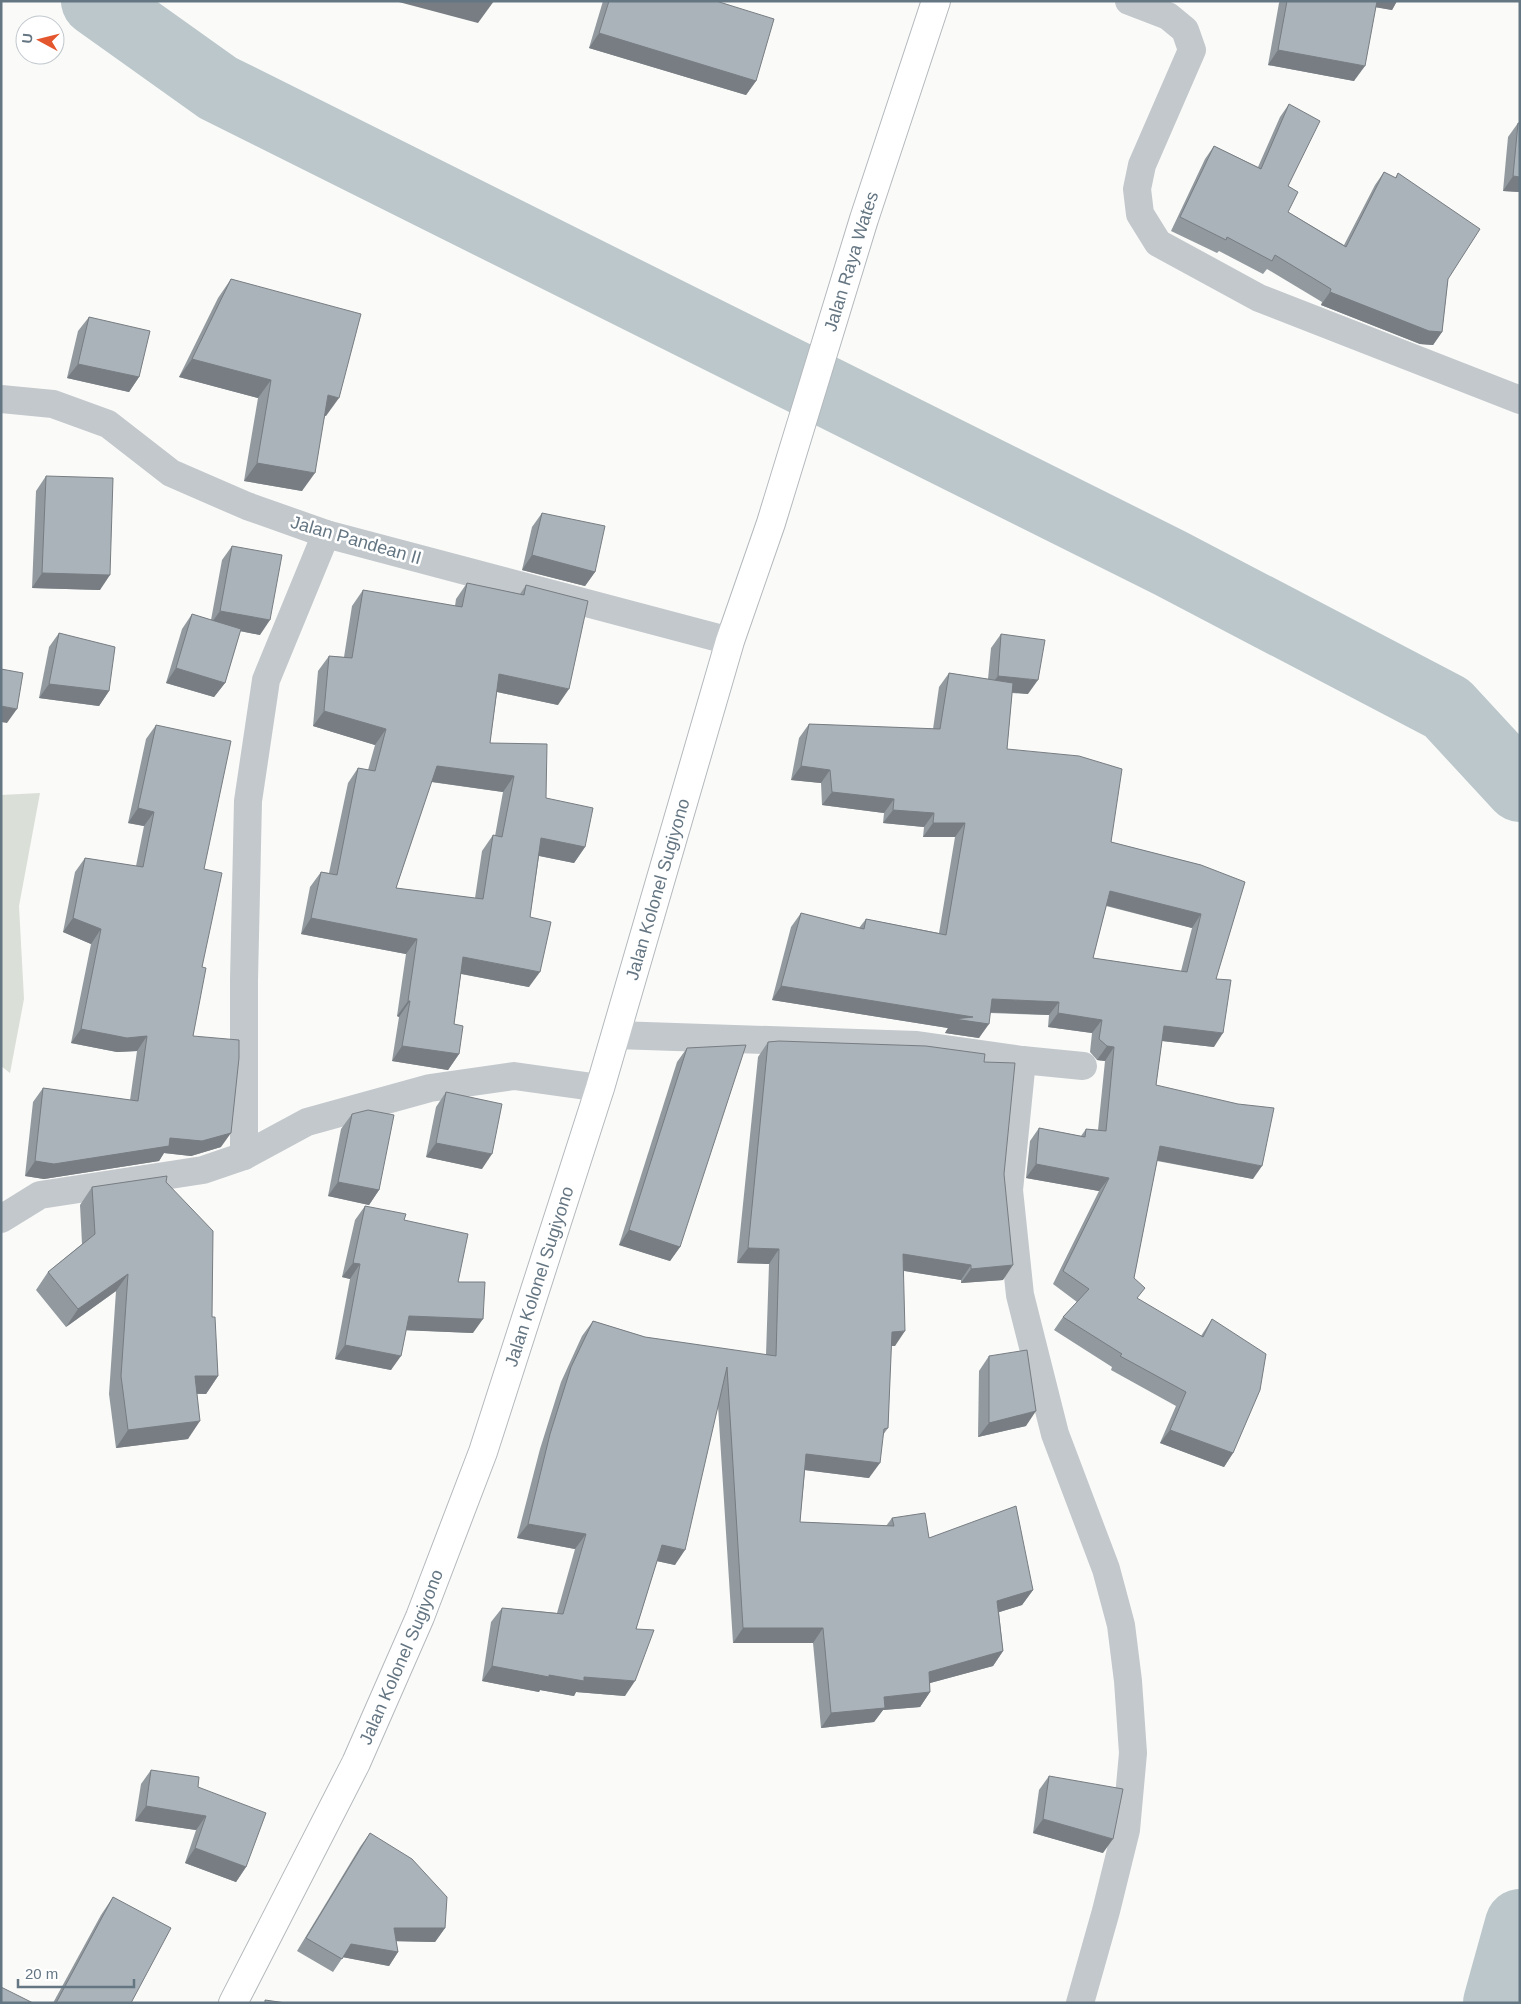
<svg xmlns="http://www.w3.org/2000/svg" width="1521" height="2004" font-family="Helvetica,sans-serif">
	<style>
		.green { fill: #dadfd7 }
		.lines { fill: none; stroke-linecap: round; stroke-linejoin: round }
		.river { stroke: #bbc7cb; stroke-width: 70 }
		.trunk-casing { stroke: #b4b9bd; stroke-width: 30 }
		.minor { stroke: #c3c8cc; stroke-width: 28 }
		.trunk { stroke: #fff; stroke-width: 28 }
		.wall { fill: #929a9f; fill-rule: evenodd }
		.shaded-wall { fill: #777d82 }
		.building { fill: #aab3b9; stroke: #777d82; fill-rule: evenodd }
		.labels { text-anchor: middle; stroke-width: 5; stroke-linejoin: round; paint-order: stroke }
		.street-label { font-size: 18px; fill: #657683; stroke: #fff }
	</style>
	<rect width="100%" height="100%" fill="#fafaf8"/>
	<path class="green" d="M 40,793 L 19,906 L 24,999 L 10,1073 L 1,1066 L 1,795 Z"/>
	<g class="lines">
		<g class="river">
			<path d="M 96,1 L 218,88 L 1170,563 L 1447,708 L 1520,787"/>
			<path d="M 1498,2003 L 1520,1924"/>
		</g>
		<g class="trunk-casing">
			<g id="trunk">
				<path id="s1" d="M 233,2003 L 356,1763 L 420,1617 L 483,1452 L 600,1088 L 730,641 L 771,523 L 864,219 L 936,1"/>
			</g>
		</g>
		<g class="minor">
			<path d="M 1129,1 L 1168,16 L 1185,30 L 1192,50 L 1142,165 L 1137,189 L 1140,214 L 1158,243 L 1259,298 L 1520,400"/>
			<path d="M 1,399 L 53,404 L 108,424 L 171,473 L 247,506 L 326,534 L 730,641"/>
			<path d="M 616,1035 L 917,1045 L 1022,1060 L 1083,1066"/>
			<path d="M 1022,1060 L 1009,1190 L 1020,1295 L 1055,1434 L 1106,1569 L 1121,1625 L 1128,1681 L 1133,1753 L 1126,1830 L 1106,1911 L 1080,2003"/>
			<path d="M 244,1156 L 244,980 L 248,801 L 266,680 L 326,534"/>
			<path d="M 1,1219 L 40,1195 L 203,1170 L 244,1156 L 307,1122 L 430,1088 L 514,1076 L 600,1088"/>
		</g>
		<use href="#trunk" class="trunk"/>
	</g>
	<g class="wall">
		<path d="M 603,1 L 716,1 L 756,81 L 746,95 L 589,48 Z"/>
		<path d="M 1280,1 L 1397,1 L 1392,10 L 1376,7 L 1354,81 L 1268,65 L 1279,3 Z"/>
		<path d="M 1289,104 L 1288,212 L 1344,245 L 1375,185 L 1384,172 L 1395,178 L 1398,173 L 1448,279 L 1442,332 L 1433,345 L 1420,344 L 1321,305 L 1322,302 L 1267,269 L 1263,274 L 1219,251 L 1217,253 L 1171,231 L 1205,159 L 1214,146 L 1258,167 L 1280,117 Z"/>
		<path d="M 1518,123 L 1520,123 L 1520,192 L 1503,191 L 1508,137 Z"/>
		<path d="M 231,279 L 326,416 L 325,416 L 302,491 L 244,481 L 258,398 L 179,377 L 218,298 Z"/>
		<path d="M 89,317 L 139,377 L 129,392 L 67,378 L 78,331 Z"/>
		<path d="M 46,476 L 100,590 L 32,588 L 36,491 Z"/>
		<path d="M 542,513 L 595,572 L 585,586 L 522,570 L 532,527 Z"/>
		<path d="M 232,546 L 260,635 L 240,631 L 225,683 L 214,697 L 166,683 L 182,629 L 192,614 L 211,620 L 222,560 Z"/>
		<path d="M 467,583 L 520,594 L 526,585 L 558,705 L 497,692 L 490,743 L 546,798 L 585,847 L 574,863 L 539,856 L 530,917 L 529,987 L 461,974 L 454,1024 L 459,1054 L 448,1070 L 392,1061 L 399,1017 L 397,1016 L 406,954 L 301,934 L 310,887 L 321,872 L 329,873 L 348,783 L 358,768 L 368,770 L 375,745 L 313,726 L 318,671 L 329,656 L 344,657 L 352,606 L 363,590 L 455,606 L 456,599 ZM 431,782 L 503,792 L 495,836 L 493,835 L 482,851 L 475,898 L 396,888 Z"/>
		<path d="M 59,633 L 109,691 L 99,706 L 39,698 L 49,647 Z"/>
		<path d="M 1001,634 L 1028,694 L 1012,693 L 1007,749 L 1111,842 L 1201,865 L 1216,979 L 1214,1047 L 1162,1041 L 1156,1085 L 1253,1179 L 1157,1161 L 1134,1278 L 1137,1299 L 1201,1336 L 1212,1319 L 1233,1453 L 1224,1467 L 1160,1443 L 1176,1406 L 1111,1370 L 1112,1367 L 1054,1330 L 1063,1317 L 1077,1302 L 1053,1284 L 1099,1191 L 1026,1178 L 1030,1141 L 1039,1128 L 1081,1136 L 1086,1129 L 1098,1130 L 1105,1061 L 1097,1060 L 1090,1052 L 1092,1033 L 1048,1027 L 1049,1015 L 990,1013 L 979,1038 L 945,1033 L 948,1028 L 772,1000 L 791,927 L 801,913 L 859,928 L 866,919 L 939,933 L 955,837 L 923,837 L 924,827 L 883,823 L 884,813 L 822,805 L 821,783 L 791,780 L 799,738 L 809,724 L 933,729 L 939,687 L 949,673 L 988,679 L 991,648 ZM 1106,906 L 1192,928 L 1181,971 L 1093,958 Z"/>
		<path d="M 156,725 L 204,869 L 202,967 L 193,1036 L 221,1147 L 191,1156 L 164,1153 L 159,1161 L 44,1179 L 25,1176 L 33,1102 L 43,1088 L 130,1100 L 137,1051 L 117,1052 L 71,1043 L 91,944 L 63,932 L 75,872 L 85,858 L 136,866 L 144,826 L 128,823 L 146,739 Z"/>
		<path d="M 768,1042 L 984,1062 L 1004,1174 L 1003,1280 L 961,1283 L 961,1280 L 904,1271 L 895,1346 L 891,1346 L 888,1428 L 883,1435 L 869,1478 L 805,1470 L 800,1522 L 886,1526 L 892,1518 L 929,1538 L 1033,1590 L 1022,1605 L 999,1612 L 1003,1651 L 993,1666 L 930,1683 L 930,1692 L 920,1707 L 883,1710 L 874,1722 L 821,1728 L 813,1643 L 733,1643 L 718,1406 L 675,1565 L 657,1561 L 636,1629 L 625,1696 L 576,1692 L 574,1696 L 540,1690 L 539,1692 L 482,1681 L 491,1622 L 502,1608 L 557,1613 L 575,1549 L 517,1538 L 540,1449 L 561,1382 L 582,1336 L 593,1321 L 645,1337 L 766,1355 L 769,1264 L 737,1263 L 758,1057 Z"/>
		<path d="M 687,1048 L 680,1247 L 670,1261 L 619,1245 L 677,1062 Z"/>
		<path d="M 446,1092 L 482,1169 L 426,1157 L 436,1107 Z"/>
		<path d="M 352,1114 L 379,1190 L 369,1205 L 328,1196 L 341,1129 Z"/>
		<path d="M 166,1182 L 212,1317 L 218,1376 L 206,1394 L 197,1394 L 188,1439 L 116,1448 L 109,1394 L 116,1291 L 66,1327 L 36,1290 L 48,1272 L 82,1244 L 80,1205 L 92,1187 Z"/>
		<path d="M 365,1206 L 404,1220 L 458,1282 L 473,1333 L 406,1330 L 391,1370 L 335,1359 L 350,1279 L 342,1277 L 355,1220 Z"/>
		<path d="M 989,1356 L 1026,1426 L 978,1437 L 979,1371 Z"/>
		<path d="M 151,1770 L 198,1787 L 246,1867 L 236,1882 L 185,1863 L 196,1830 L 135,1821 L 141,1784 Z"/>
		<path d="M 1049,1776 L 1103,1853 L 1033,1833 L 1039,1790 Z"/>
		<path d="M 370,1833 L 445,1928 L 435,1942 L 396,1941 L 398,1952 L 389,1966 L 343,1957 L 333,1972 L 297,1951 L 360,1847 Z"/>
		<path d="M 113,1897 L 131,2003 L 53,2003 L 101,1915 Z"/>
	</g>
	<g class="shaded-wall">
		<path d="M 395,1 L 494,1 L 478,23 Z"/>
		<path d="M 1372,1 L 1397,1 L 1392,10 L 1368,6 Z"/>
		<path d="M 599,33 L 756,81 L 746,95 L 589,48 Z"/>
		<path d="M 1278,50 L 1365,66 L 1354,81 L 1268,65 Z"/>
		<path d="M 1513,176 L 1520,177 L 1520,192 L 1503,191 Z"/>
		<path d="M 1330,292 L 1442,332 L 1433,345 L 1420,344 L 1321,305 Z"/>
		<path d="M 192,359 L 271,380 L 258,398 L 179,377 Z"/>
		<path d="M 78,364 L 139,377 L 129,392 L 67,378 Z"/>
		<path d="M 328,395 L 339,398 L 326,416 L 315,414 Z"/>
		<path d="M 257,463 L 315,473 L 302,491 L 244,481 Z"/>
		<path d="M 532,555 L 595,572 L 585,586 L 522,570 Z"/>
		<path d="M 42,573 L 110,575 L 100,590 L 32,588 Z"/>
		<path d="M 220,611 L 270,620 L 260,635 L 210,625 Z"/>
		<path d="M 176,668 L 225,683 L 214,697 L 166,683 Z"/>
		<path d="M 499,674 L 569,689 L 558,705 L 488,690 Z"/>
		<path d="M 998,676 L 1038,680 L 1028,694 L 987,690 Z"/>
		<path d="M 49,684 L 109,691 L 99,706 L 39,698 Z"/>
		<path d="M 1,706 L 17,709 L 7,723 L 1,722 Z"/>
		<path d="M 324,711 L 386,729 L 375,745 L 313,726 Z"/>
		<path d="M 437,766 L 514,776 L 503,792 L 426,781 Z"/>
		<path d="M 801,766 L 830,770 L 821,783 L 791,780 Z"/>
		<path d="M 832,792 L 894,799 L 884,813 L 822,805 Z"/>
		<path d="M 138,808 L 154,812 L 144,826 L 128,823 Z"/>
		<path d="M 893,810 L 934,813 L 924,827 L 883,823 Z"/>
		<path d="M 933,823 L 965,823 L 955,837 L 923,837 Z"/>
		<path d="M 541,838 L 585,847 L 574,863 L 530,854 Z"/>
		<path d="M 1110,891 L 1201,914 L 1192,928 L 1101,904 Z"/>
		<path d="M 73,918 L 101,929 L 91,944 L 63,932 Z"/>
		<path d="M 311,918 L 417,939 L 406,954 L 301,934 Z"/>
		<path d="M 463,957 L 540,972 L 529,987 L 452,972 Z"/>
		<path d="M 781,986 L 973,1017 L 989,1024 L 979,1038 L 945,1033 L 948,1028 L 772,1000 Z"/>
		<path d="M 992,999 L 1059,1002 L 1049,1015 L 982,1012 Z"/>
		<path d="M 408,1001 L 410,1001 L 399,1017 L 397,1016 Z"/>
		<path d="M 1058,1013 L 1102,1020 L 1092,1033 L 1048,1027 Z"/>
		<path d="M 1164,1026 L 1223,1033 L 1214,1047 L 1154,1040 Z"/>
		<path d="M 81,1029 L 147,1036 L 137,1051 L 117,1052 L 71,1043 Z"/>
		<path d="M 402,1046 L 459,1054 L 448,1070 L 392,1061 Z"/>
		<path d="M 1107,1046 L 1114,1047 L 1105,1061 L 1097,1060 Z"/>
		<path d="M 231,1133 L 221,1147 L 191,1156 L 164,1153 L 159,1161 L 44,1179 L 25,1176 L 35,1161 L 170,1138 Z"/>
		<path d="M 436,1143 L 492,1154 L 482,1169 L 426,1157 Z"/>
		<path d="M 1160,1146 L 1262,1166 L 1253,1179 L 1150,1159 Z"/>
		<path d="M 1036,1164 L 1109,1178 L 1099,1191 L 1026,1178 Z"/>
		<path d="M 338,1182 L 379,1190 L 369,1205 L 328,1196 Z"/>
		<path d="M 629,1230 L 680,1247 L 670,1261 L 619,1245 Z"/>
		<path d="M 748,1248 L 779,1249 L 769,1264 L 737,1263 Z"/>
		<path d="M 903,1254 L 971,1265 L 961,1280 L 893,1269 Z"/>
		<path d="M 353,1263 L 360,1264 L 350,1279 L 342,1277 Z"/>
		<path d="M 1013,1265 L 1003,1280 L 961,1283 L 971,1269 Z"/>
		<path d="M 128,1274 L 116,1291 L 66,1327 L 78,1309 Z"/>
		<path d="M 409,1316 L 483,1319 L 473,1333 L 399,1330 Z"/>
		<path d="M 905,1331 L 895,1346 L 882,1346 L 892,1332 Z"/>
		<path d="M 345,1345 L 401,1356 L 391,1370 L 335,1359 Z"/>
		<path d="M 195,1376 L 218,1376 L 206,1394 L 183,1393 Z"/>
		<path d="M 1036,1411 L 1026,1426 L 978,1437 L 989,1423 Z"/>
		<path d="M 200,1421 L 188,1439 L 116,1448 L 128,1430 Z"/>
		<path d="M 1170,1430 L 1233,1453 L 1224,1467 L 1160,1443 Z"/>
		<path d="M 806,1454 L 880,1463 L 869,1478 L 796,1469 Z"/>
		<path d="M 528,1524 L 586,1534 L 575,1549 L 517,1538 Z"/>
		<path d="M 662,1545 L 685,1550 L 675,1565 L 652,1560 Z"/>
		<path d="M 1033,1590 L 1022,1605 L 987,1616 L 997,1601 Z"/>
		<path d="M 743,1628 L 823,1628 L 813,1643 L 733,1643 Z"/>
		<path d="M 1003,1651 L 993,1666 L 919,1686 L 929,1672 Z"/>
		<path d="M 492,1666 L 549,1675 L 584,1677 L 635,1681 L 625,1696 L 576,1692 L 574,1696 L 540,1690 L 539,1692 L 482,1681 Z"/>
		<path d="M 930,1692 L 920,1707 L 883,1710 L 874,1722 L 821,1728 L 831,1713 L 884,1697 Z"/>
		<path d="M 146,1806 L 206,1816 L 196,1830 L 135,1821 Z"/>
		<path d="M 1043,1819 L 1113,1839 L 1103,1853 L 1033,1833 Z"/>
		<path d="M 195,1848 L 246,1867 L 236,1882 L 185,1863 Z"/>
		<path d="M 394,1928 L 445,1928 L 435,1942 L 385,1941 Z"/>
		<path d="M 351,1944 L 398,1952 L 389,1966 L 342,1957 Z"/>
	</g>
	<g class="building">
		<path d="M 609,1 L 716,1 L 774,19 L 756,81 L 599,33 Z"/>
		<path d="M 1287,1 L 1377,1 L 1365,66 L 1278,50 Z"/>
		<path d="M 1289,104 L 1320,121 L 1288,186 L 1298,192 L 1288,212 L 1346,247 L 1384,172 L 1396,178 L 1398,173 L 1480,229 L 1448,279 L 1442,332 L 1429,331 L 1330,292 L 1331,289 L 1275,255 L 1272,261 L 1227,237 L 1226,240 L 1180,217 L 1214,146 L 1261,169 Z"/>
		<path d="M 1518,123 L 1520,123 L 1520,177 L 1513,176 Z"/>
		<path d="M 231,279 L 361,314 L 339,398 L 328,395 L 315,473 L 257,463 L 271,380 L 192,359 Z"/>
		<path d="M 89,317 L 150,331 L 139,377 L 78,364 Z"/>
		<path d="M 46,476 L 113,478 L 110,575 L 42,573 Z"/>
		<path d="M 542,513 L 605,526 L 595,572 L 532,555 Z"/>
		<path d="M 232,546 L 282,555 L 270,620 L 220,611 Z"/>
		<path d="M 467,583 L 524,595 L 526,585 L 588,601 L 569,689 L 499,674 L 490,743 L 547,744 L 546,798 L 593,808 L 585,847 L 541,838 L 530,917 L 551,922 L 540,972 L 463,957 L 454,1024 L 463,1026 L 459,1054 L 402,1046 L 410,1001 L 408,1001 L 417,939 L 311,918 L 321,872 L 337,875 L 358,768 L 375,771 L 386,729 L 324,711 L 329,656 L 352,658 L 363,590 L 462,607 ZM 437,766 L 514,776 L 502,837 L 493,835 L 483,899 L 396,888 Z"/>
		<path d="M 192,614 L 241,629 L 225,683 L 176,668 Z"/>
		<path d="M 59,633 L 115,647 L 109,691 L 49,684 Z"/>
		<path d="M 1001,634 L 1045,640 L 1038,680 L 998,676 Z"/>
		<path d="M 1,669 L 23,673 L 17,709 L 1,706 Z"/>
		<path d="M 949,673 L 1013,683 L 1007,749 L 1079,756 L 1122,769 L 1111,842 L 1201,865 L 1245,882 L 1216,979 L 1231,980 L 1223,1033 L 1164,1026 L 1156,1085 L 1238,1104 L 1274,1108 L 1262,1166 L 1160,1146 L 1134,1278 L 1145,1288 L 1137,1298 L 1203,1337 L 1212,1319 L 1266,1354 L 1260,1390 L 1233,1453 L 1170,1430 L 1186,1392 L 1120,1356 L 1122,1354 L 1063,1317 L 1089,1289 L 1063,1271 L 1109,1178 L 1036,1164 L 1039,1128 L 1085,1137 L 1086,1129 L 1106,1131 L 1114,1047 L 1107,1046 L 1099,1039 L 1102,1020 L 1058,1013 L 1059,1002 L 992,999 L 989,1024 L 954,1019 L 973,1017 L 781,986 L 801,913 L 864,929 L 866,919 L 946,935 L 965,823 L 933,823 L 934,813 L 893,810 L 894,799 L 832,792 L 830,770 L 801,766 L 809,724 L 940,729 ZM 1110,891 L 1201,914 L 1187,972 L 1093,958 Z"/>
		<path d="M 156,725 L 231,741 L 204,869 L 222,873 L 202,967 L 206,968 L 193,1036 L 239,1040 L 239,1058 L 231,1133 L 202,1141 L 170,1138 L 169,1146 L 54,1164 L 35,1161 L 43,1088 L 138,1101 L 147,1036 L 127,1038 L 81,1029 L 101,929 L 73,918 L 85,858 L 143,867 L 154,812 L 138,808 Z"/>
		<path d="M 779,1041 L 926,1046 L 985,1054 L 984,1062 L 1015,1063 L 1004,1174 L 1013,1265 L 971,1269 L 971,1265 L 903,1254 L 905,1331 L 892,1332 L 888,1428 L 884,1429 L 880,1463 L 806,1454 L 800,1522 L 894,1526 L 892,1518 L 925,1513 L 929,1538 L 1016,1506 L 1033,1590 L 997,1601 L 1003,1651 L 929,1672 L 930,1692 L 884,1697 L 885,1708 L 831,1713 L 823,1628 L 743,1628 L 727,1367 L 685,1550 L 662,1545 L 636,1629 L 654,1630 L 635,1681 L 584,1677 L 584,1681 L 549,1675 L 549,1677 L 492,1666 L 502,1608 L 563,1614 L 586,1534 L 528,1524 L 550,1434 L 571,1367 L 593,1321 L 645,1337 L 776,1356 L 779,1249 L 748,1248 L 768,1042 Z"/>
		<path d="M 746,1045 L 680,1247 L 629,1230 L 687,1048 Z"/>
		<path d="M 446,1092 L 502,1104 L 492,1154 L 436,1143 Z"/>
		<path d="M 368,1110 L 394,1115 L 379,1190 L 338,1182 L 352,1114 Z"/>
		<path d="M 167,1176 L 166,1182 L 213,1231 L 212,1317 L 215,1317 L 218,1376 L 195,1376 L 200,1421 L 128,1430 L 121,1376 L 128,1274 L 78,1309 L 48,1272 L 95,1234 L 92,1187 Z"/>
		<path d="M 365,1206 L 406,1214 L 404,1220 L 468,1234 L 458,1282 L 485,1282 L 483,1319 L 409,1316 L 401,1356 L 345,1345 L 360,1264 L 353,1263 Z"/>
		<path d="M 1027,1350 L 1036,1411 L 989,1423 L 989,1356 Z"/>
		<path d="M 151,1770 L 199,1777 L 198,1787 L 266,1813 L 246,1867 L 195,1848 L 206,1816 L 146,1806 Z"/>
		<path d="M 1049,1776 L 1123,1789 L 1113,1839 L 1043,1819 Z"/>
		<path d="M 370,1833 L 412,1859 L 447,1897 L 445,1928 L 394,1928 L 398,1952 L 351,1944 L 342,1959 L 306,1938 Z"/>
		<path d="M 113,1897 L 171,1928 L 131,2003 L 56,2003 Z"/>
		<path d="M 1,1987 L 33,2003 L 1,2003 Z"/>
		<path d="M 265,2000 L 286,2003 L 265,2003 Z"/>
	</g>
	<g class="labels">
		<g class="street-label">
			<text dy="6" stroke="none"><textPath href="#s1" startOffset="1852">Jalan Raya Wates</textPath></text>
			<text transform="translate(356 540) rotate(16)" y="6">Jalan Pandean II</text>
			<text dy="6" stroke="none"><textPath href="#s1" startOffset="1195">Jalan Kolonel Sugiyono</textPath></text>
			<text dy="6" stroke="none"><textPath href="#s1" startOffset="790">Jalan Kolonel Sugiyono</textPath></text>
			<text dy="6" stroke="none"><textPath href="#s1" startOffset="385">Jalan Kolonel Sugiyono</textPath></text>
		</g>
	</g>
	<rect width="1521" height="2004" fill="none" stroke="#657683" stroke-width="5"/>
	<g transform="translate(40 40) rotate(277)"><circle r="24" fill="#ffffff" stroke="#c1c8cd"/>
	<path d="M0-4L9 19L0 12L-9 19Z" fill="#e4572e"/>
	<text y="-8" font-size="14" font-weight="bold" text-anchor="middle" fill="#657683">U</text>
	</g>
	<path d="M18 1979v8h116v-8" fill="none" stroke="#657683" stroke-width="2.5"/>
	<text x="25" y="1979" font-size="15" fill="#657683" stroke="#ffffff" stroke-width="4" paint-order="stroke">20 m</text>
</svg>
